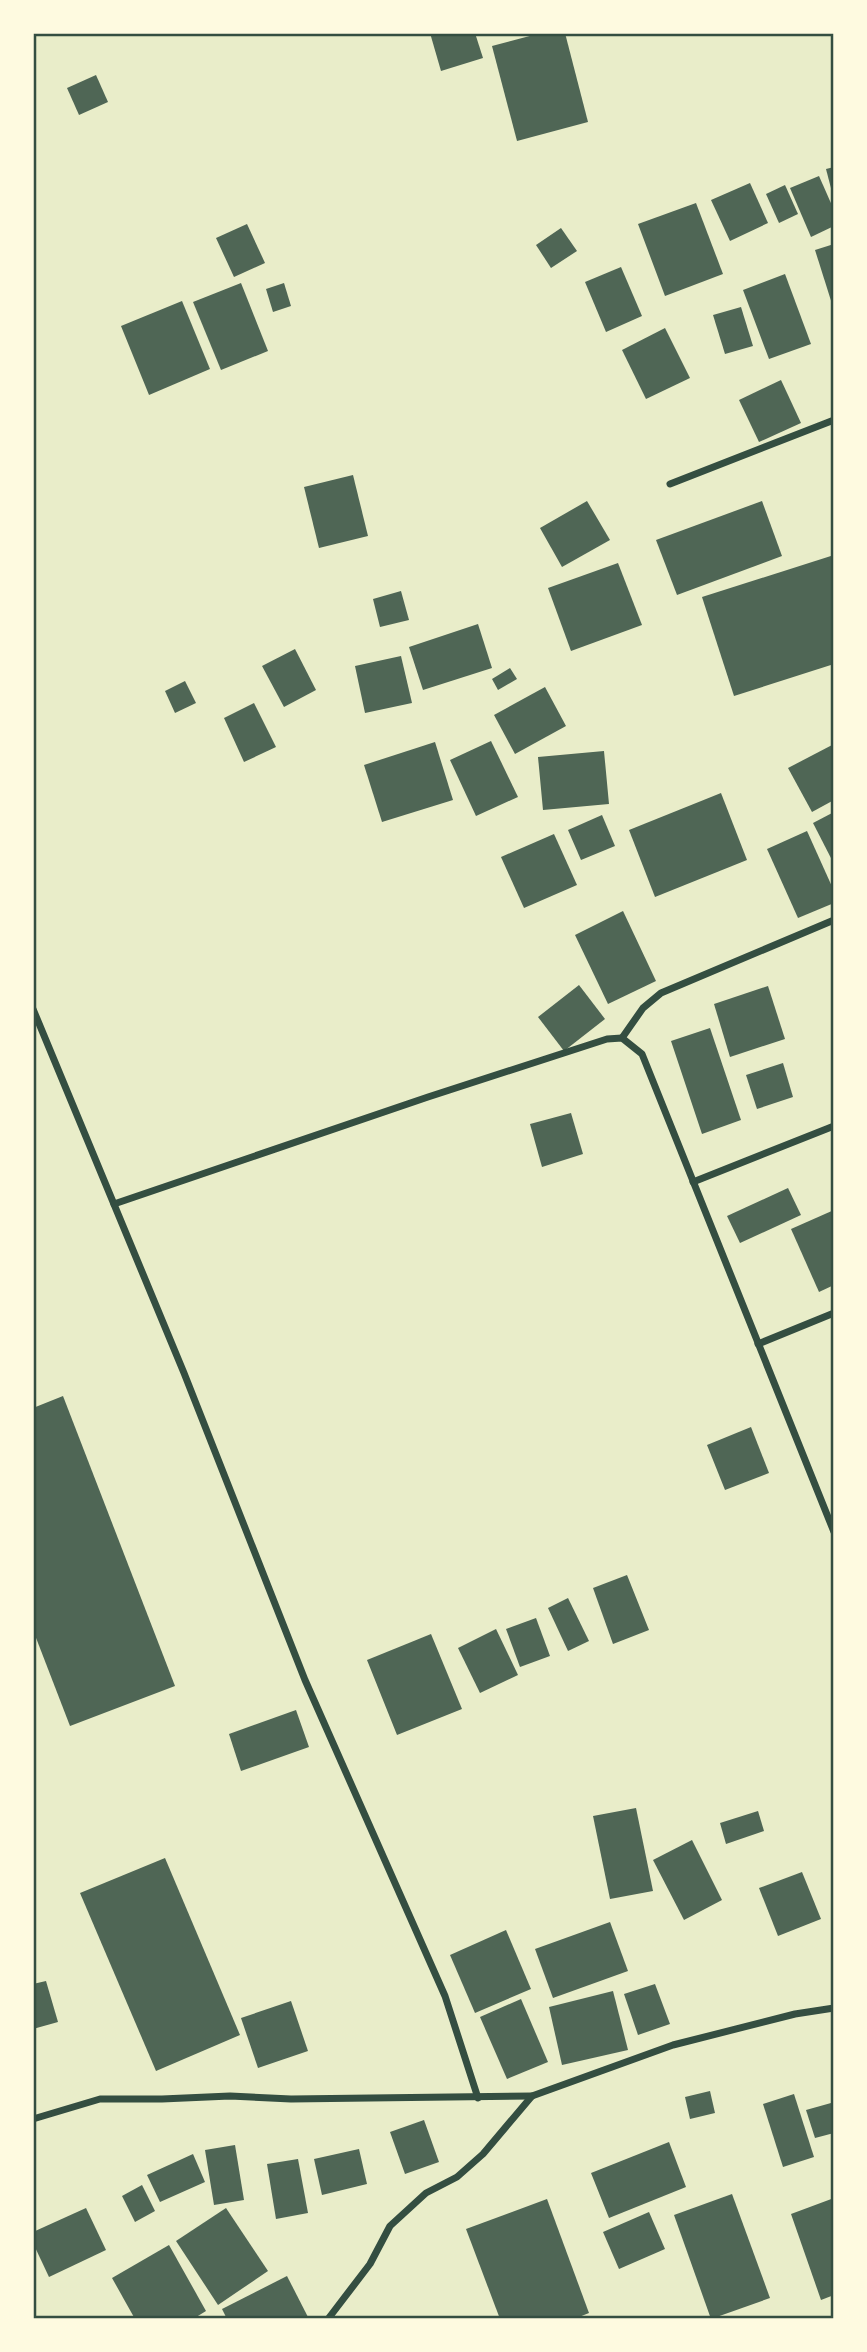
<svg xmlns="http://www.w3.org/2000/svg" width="867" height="2352" font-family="'IBM Plex Serif',serif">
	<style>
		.building { fill: #4f6655 }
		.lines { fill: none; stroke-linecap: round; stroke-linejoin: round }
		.minor { stroke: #344e41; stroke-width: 7 }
		.neatline { fill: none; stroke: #344e41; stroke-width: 2.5 }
	</style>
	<rect width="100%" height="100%" fill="#e9edc9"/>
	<g class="building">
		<path d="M 430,33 L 475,33 L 483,58 L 441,71 Z"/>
		<path d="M 541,33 L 565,33 L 588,122 L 517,141 L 492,46 Z"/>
		<path d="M 96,75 L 108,102 L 79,115 L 67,88 Z"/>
		<path d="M 834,167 L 834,196 L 833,196 L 826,169 Z"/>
		<path d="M 819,176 L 834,210 L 834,226 L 811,237 L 790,188 Z"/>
		<path d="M 750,183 L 768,223 L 730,241 L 711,200 Z"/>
		<path d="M 785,185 L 798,214 L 779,223 L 766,194 Z"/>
		<path d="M 696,203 L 723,274 L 665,296 L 638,224 Z"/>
		<path d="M 247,224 L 265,263 L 234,277 L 216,238 Z"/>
		<path d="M 561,228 L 577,251 L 551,268 L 536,245 Z"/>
		<path d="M 834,244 L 834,307 L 833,307 L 815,250 Z"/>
		<path d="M 621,267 L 642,316 L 606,332 L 585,282 Z"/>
		<path d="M 785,274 L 811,344 L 769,359 L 743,290 Z"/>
		<path d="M 241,283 L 268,351 L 221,370 L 193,302 Z"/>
		<path d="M 284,283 L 291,306 L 273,312 L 266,289 Z"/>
		<path d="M 182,301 L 210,369 L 149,395 L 121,326 Z"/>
		<path d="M 741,307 L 753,346 L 725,354 L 713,315 Z"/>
		<path d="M 665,328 L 690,378 L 646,399 L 622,350 Z"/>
		<path d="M 781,380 L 801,423 L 759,442 L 739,400 Z"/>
		<path d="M 353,475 L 368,536 L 319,548 L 304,487 Z"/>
		<path d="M 587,501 L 610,540 L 562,567 L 540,528 Z"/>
		<path d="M 762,501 L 782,556 L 677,595 L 656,540 Z"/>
		<path d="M 834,555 L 834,664 L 734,696 L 702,597 Z"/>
		<path d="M 618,563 L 642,625 L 571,651 L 548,588 Z"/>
		<path d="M 401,591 L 409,620 L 380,627 L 373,599 Z"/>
		<path d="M 478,624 L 492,668 L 423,690 L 409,647 Z"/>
		<path d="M 295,649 L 316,690 L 284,707 L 262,666 Z"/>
		<path d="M 401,656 L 412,703 L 365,713 L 355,666 Z"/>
		<path d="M 510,668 L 517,679 L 498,690 L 492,679 Z"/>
		<path d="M 185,681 L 196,703 L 175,713 L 165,691 Z"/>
		<path d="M 545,687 L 566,726 L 515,754 L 494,715 Z"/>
		<path d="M 254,703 L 276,747 L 244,762 L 224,718 Z"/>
		<path d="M 491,741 L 518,797 L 476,816 L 450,760 Z"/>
		<path d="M 435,742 L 453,800 L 382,822 L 364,765 Z"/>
		<path d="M 834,744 L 834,800 L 812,812 L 788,768 Z"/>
		<path d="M 604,751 L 609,804 L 543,810 L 538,757 Z"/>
		<path d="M 721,793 L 747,860 L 655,897 L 629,830 Z"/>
		<path d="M 834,812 L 834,864 L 813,823 Z"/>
		<path d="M 602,815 L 615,846 L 581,860 L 568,830 Z"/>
		<path d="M 807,831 L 834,891 L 834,903 L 798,918 L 767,849 Z"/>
		<path d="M 554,834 L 577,885 L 524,908 L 501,857 Z"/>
		<path d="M 623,911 L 656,981 L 608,1004 L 575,935 Z"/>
		<path d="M 579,985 L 605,1019 L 564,1051 L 538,1017 Z"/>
		<path d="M 768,986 L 785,1039 L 730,1057 L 714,1004 Z"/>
		<path d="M 710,1028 L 741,1120 L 702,1134 L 671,1041 Z"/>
		<path d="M 783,1063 L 793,1097 L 757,1109 L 746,1075 Z"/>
		<path d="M 571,1113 L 583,1154 L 542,1167 L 530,1124 Z"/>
		<path d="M 788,1188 L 801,1215 L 740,1243 L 727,1216 Z"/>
		<path d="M 834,1210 L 834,1285 L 819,1292 L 791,1229 Z"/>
		<path d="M 63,1396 L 175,1686 L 70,1726 L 33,1630 L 33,1408 Z"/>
		<path d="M 751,1427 L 769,1473 L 725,1490 L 707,1445 Z"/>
		<path d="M 627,1575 L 649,1630 L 613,1644 L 593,1588 Z"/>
		<path d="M 568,1598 L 589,1641 L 568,1651 L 548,1608 Z"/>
		<path d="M 536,1618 L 550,1656 L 520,1667 L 506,1629 Z"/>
		<path d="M 496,1629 L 518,1675 L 480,1693 L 458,1648 Z"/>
		<path d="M 431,1634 L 462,1709 L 397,1735 L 367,1660 Z"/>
		<path d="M 296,1710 L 309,1747 L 241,1771 L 229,1734 Z"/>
		<path d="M 636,1808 L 653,1891 L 610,1899 L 593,1816 Z"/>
		<path d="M 758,1811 L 764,1831 L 726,1844 L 720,1823 Z"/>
		<path d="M 692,1840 L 722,1900 L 684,1920 L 653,1860 Z"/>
		<path d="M 165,1858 L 240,2035 L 156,2071 L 80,1893 Z"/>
		<path d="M 802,1872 L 821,1919 L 778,1936 L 759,1888 Z"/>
		<path d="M 610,1922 L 628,1971 L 553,1998 L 535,1949 Z"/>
		<path d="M 506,1930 L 531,1989 L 475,2013 L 450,1955 Z"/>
		<path d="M 46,1981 L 58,2022 L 33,2029 L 33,1984 Z"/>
		<path d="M 655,1984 L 670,2024 L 638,2035 L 624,1994 Z"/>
		<path d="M 613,1991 L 628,2050 L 562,2065 L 549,2007 Z"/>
		<path d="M 521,1999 L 548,2062 L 507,2079 L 480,2017 Z"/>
		<path d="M 291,2001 L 308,2051 L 258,2068 L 241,2018 Z"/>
		<path d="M 710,2091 L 715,2113 L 690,2119 L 685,2097 Z"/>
		<path d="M 794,2094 L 814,2157 L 783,2167 L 763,2104 Z"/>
		<path d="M 831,2103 L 834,2112 L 834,2133 L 815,2138 L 806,2110 Z"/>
		<path d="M 424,2120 L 439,2162 L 405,2174 L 390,2132 Z"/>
		<path d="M 669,2142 L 686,2187 L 609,2218 L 591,2173 Z"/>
		<path d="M 235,2145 L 244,2200 L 214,2205 L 205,2150 Z"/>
		<path d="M 359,2149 L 367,2184 L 322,2195 L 314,2159 Z"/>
		<path d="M 193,2154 L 205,2182 L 160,2202 L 147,2175 Z"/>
		<path d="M 298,2159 L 308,2213 L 276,2219 L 267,2164 Z"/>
		<path d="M 142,2185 L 155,2211 L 135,2222 L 122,2196 Z"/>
		<path d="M 732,2194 L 770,2298 L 711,2319 L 674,2215 Z"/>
		<path d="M 834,2198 L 834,2295 L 821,2300 L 791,2214 Z"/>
		<path d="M 547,2199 L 589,2313 L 574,2319 L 500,2319 L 466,2229 Z"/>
		<path d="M 86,2208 L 106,2250 L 49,2277 L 33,2243 L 33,2232 Z"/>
		<path d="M 226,2208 L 268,2271 L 218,2305 L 176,2241 Z"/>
		<path d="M 649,2212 L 665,2249 L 619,2269 L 603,2232 Z"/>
		<path d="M 169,2245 L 206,2311 L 193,2319 L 135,2319 L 112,2278 Z"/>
		<path d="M 287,2276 L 309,2319 L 227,2319 L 222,2309 Z"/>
	</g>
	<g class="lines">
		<g class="minor">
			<path d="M 670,484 L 834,420"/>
			<path d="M 33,1009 L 184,1373 L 305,1680 L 445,1996 L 478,2098"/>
			<path d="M 622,1038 L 643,1008 L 661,993 L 834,920"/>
			<path d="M 693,1182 L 834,1126"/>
			<path d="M 114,1204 L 428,1097 L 607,1039 L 622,1038 L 642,1054 L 834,1532"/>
			<path d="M 758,1344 L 834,1313"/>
			<path d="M 33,2119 L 100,2099 L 162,2099 L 230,2096 L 291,2099 L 532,2096"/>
			<path d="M 328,2319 L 370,2264 L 390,2226 L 426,2193 L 457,2177 L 483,2154 L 532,2096 L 673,2045 L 795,2014 L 834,2008"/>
		</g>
	</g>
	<rect width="867" height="2352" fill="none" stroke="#fefae0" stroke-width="70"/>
	<rect x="35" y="35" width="797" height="2282" class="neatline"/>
</svg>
